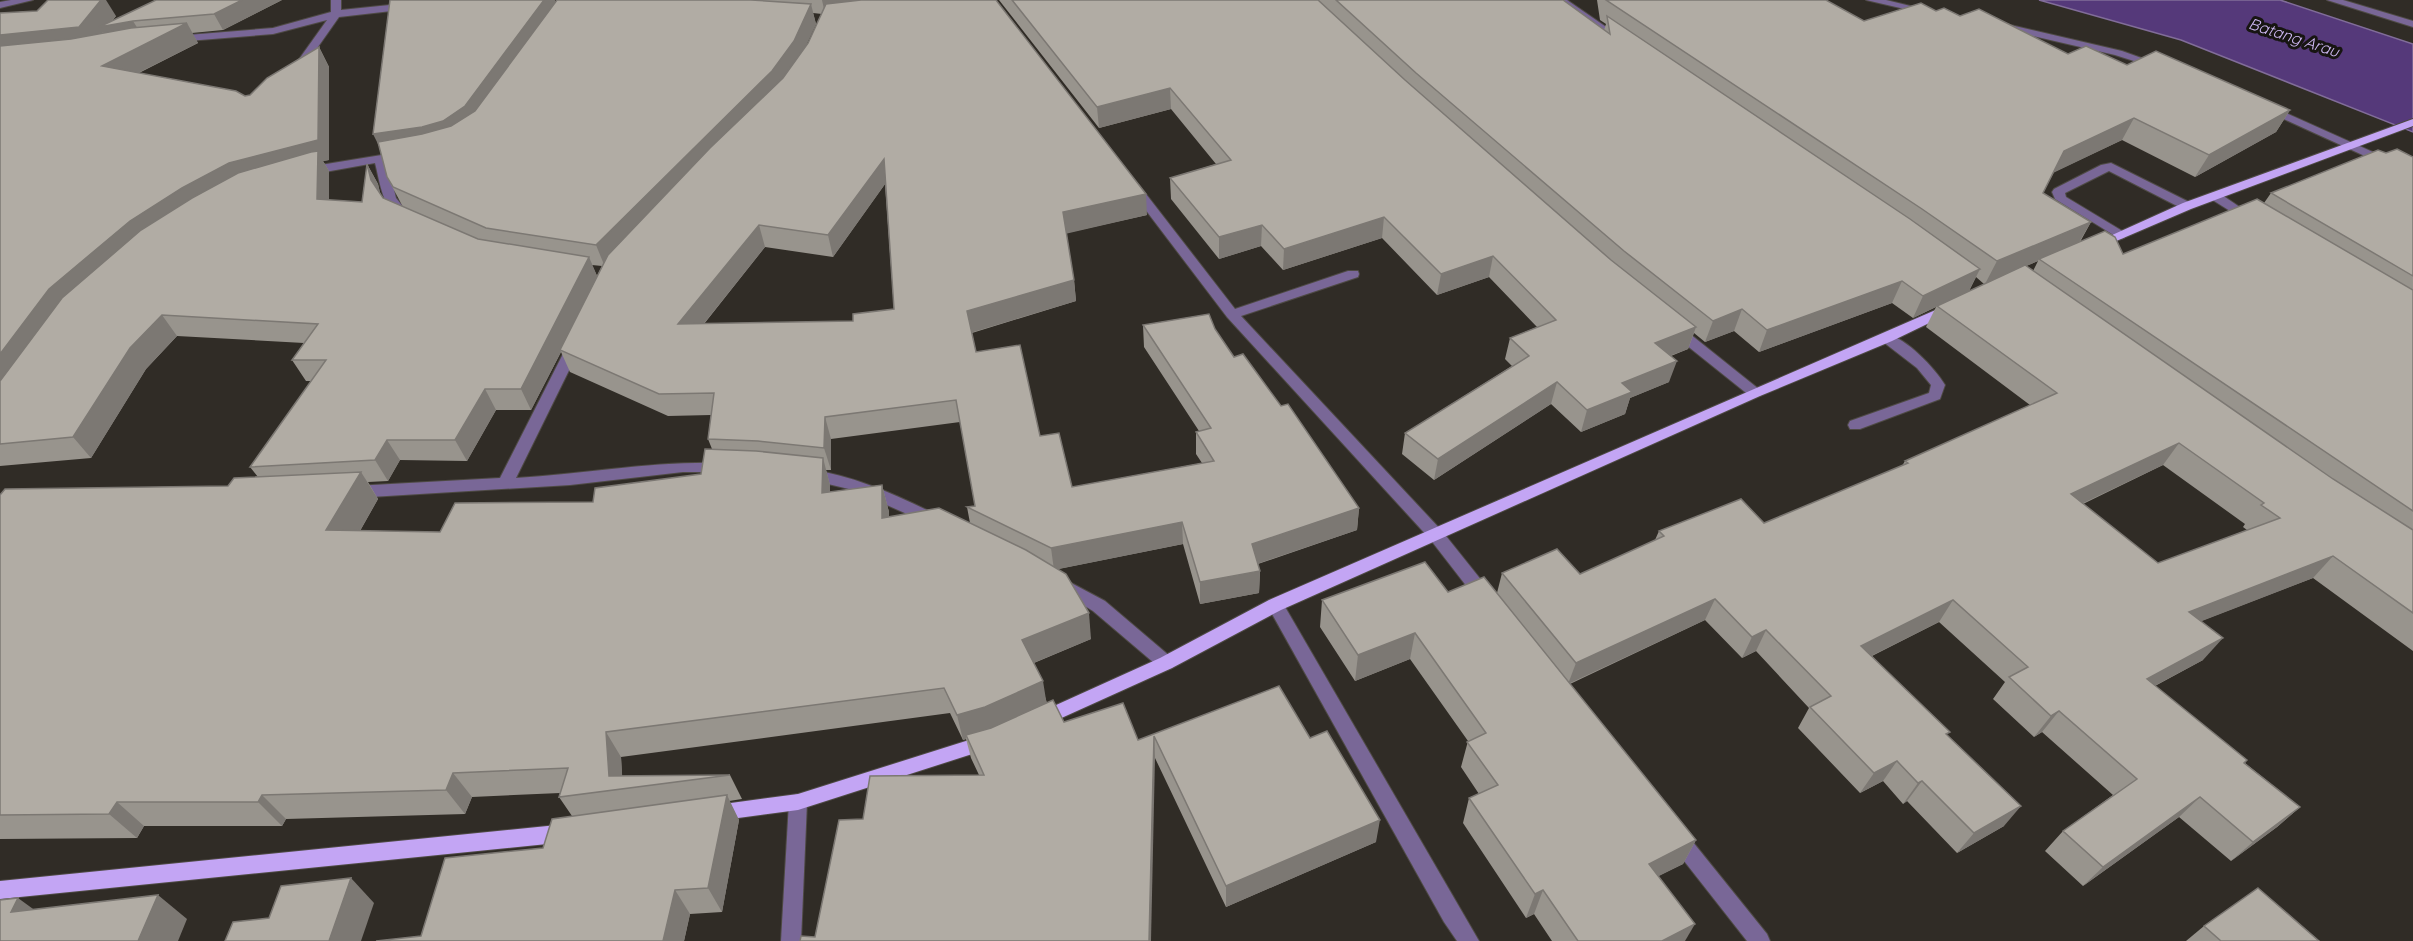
<svg xmlns="http://www.w3.org/2000/svg" width="2413" height="941" font-family="Quicksand,sans-serif">
	<style>
		.water { fill: #55397a; stroke: #816d99; stroke-width: 1.5 }
		.lines { fill: none; stroke-linecap: round; stroke-linejoin: round }
		.minor-casing { stroke: #4e4a44; stroke-width: 2 }
		.major-casing { stroke: #4e4a44; stroke-width: 2 }
		.minor { fill: #796797; fill-rule: evenodd }
		.major { fill: #c3a5f4; fill-rule: evenodd }
		.wall { fill: #98948d; fill-rule: evenodd }
		.shaded-wall { fill: #7c7873 }
		.building { fill: #b1aca4; stroke: #7c7873; stroke-width: 1.5; fill-rule: evenodd }
		.labels { text-anchor: middle; stroke-width: 6; stroke-linejoin: round; paint-order: stroke }
		.far-water-label { font-size: 16px; font-style: italic; fill: #cfb9f4; stroke: #171512 }
	</style>
	<rect width="100%" height="100%" fill="#302c26"/>
	<path class="water" d="M 2039,0 L 2280,0 L 2413,44 L 2413,132 L 2181,40 Z"/>
	<g class="lines">
		<g class="minor-casing">
			<g id="minor">
				<path d="M 11,0 L 33,0 L 0,8 L 0,2 Z"/>
				<path d="M 331,0 L 341,0 L 341,10 L 409,3 L 414,6 L 409,9 L 339,17 L 301,71 L 297,72 L 292,69 L 327,20 L 273,34 L 175,42 L 170,39 L 175,36 L 273,28 L 331,12 Z"/>
				<path d="M 1555,0 L 1567,0 L 1625,40 L 1616,42 Z"/>
				<path d="M 1866,0 L 1886,0 L 1931,11 L 1926,14 Z"/>
				<path d="M 2327,0 L 2343,0 L 2413,21 L 2413,27 Z"/>
				<path d="M 2002,23 L 2122,51 L 2161,65 L 2156,68 L 2115,55 L 1998,28 L 1997,26 Z"/>
				<path d="M 2268,105 L 2413,170 L 2413,178 L 2264,110 L 2264,106 Z"/>
				<path d="M 400,152 L 406,155 L 404,157 L 387,161 L 396,198 L 409,214 L 403,218 C 382,211 380,181 375,163 L 308,175 L 302,171 L 308,167 Z"/>
				<path d="M 2111,163 L 2191,203 L 2193,206 L 2187,210 L 2183,209 L 2109,171 L 2065,193 L 2066,197 L 2124,232 L 2126,235 L 2124,238 L 2120,239 L 2055,199 L 2052,192 L 2054,189 L 2101,165 Z"/>
				<path d="M 1135,184 L 1139,185 L 1235,309 L 1348,271 L 1358,271 L 1359,274 L 1358,277 L 1241,316 L 1442,531 L 1490,591 L 1492,596 L 1490,601 L 1484,602 L 1478,601 L 1430,539 L 1227,317 L 1129,188 Z"/>
				<path d="M 2215,192 L 2219,193 L 2256,218 L 2254,221 L 2246,221 L 2211,199 L 2209,196 Z"/>
				<path d="M 1675,325 L 1680,326 L 1760,390 L 1762,393 L 1760,396 L 1750,396 L 1670,332 L 1668,329 L 1670,326 Z"/>
				<path d="M 1887,334 C 1907,339 1934,367 1945,385 L 1940,399 L 1860,429 L 1850,429 L 1848,425 L 1850,421 L 1929,393 L 1931,385 L 1917,368 L 1882,341 L 1880,338 L 1882,335 Z"/>
				<path d="M 574,342 L 581,346 L 516,478 C 585,474 653,461 722,463 L 727,464 L 729,468 L 727,472 L 683,472 L 570,485 L 354,498 L 349,496 L 346,492 L 349,488 L 354,486 L 500,478 L 567,346 Z"/>
				<path d="M 808,469 C 855,476 897,495 939,516 L 942,520 L 939,524 L 934,526 L 853,490 L 803,478 L 800,474 L 803,470 Z"/>
				<path d="M 1060,577 L 1105,601 L 1172,658 L 1175,663 L 1172,668 L 1166,670 L 1160,668 L 1093,611 L 1054,587 L 1052,583 L 1054,579 Z"/>
				<path d="M 1275,599 L 1281,600 L 1479,941 L 1457,941 L 1444,922 L 1267,605 L 1269,600 Z"/>
				<path d="M 798,794 L 805,796 L 807,802 L 801,941 L 781,941 L 789,802 L 791,796 Z"/>
				<path d="M 1677,828 L 1684,831 L 1767,934 L 1770,941 L 1747,941 L 1670,843 L 1668,837 L 1670,831 Z"/>
			</g>
		</g>
		<g class="major-casing">
			<g id="major">
				<path d="M 2413,119 L 2413,126 L 2191,209 L 2100,248 L 2096,249 L 2090,245 L 2183,203 Z"/>
				<path d="M 1947,305 L 1952,306 L 1954,309 L 1952,312 L 1892,341 L 1760,396 L 1281,610 L 1172,668 L 1046,725 L 1040,728 L 1034,725 L 1031,720 L 1034,715 L 1160,658 L 1269,600 Z"/>
				<path d="M 988,734 L 994,737 L 997,742 L 994,747 L 798,810 L 716,821 L 709,819 L 707,813 L 709,807 L 716,805 L 798,794 Z"/>
				<path d="M 567,824 L 574,827 L 576,833 L 574,839 L 567,842 L 0,899 L 0,881 Z"/>
			</g>
		</g>
		<use href="#minor" class="minor"/>
		<use href="#major" class="major"/>
	</g>
	<g class="wall">
		<path d="M 282,0 L 223,30 L 192,33 L 198,43 L 139,73 L 245,96 L 250,95 L 319,47 L 329,67 L 329,160 L 323,161 L 329,171 L 329,200 L 362,202 L 367,164 L 378,184 L 380,193 L 383,198 L 403,207 L 387,177 L 557,0 L 996,0 L 1147,215 L 1066,233 L 1074,280 L 1076,301 L 972,333 L 976,352 L 1040,436 L 1072,487 L 1202,463 L 1196,454 L 1196,432 L 1199,431 L 1144,347 L 1143,325 L 1215,329 L 1234,357 L 1281,406 L 1359,508 L 1357,530 L 1258,564 L 1260,571 L 1259,593 L 1200,604 L 1183,544 L 1058,569 L 1091,639 L 1034,663 L 1047,703 L 1064,722 L 1138,740 L 1279,686 L 1310,738 L 1376,842 L 1226,907 L 1155,758 L 815,937 L 863,819 L 979,775 L 971,758 L 966,739 L 963,740 L 950,713 L 621,757 L 622,776 L 730,775 L 742,799 L 729,801 L 739,820 L 722,912 L 690,914 L 684,941 L 376,941 L 421,936 L 543,848 L 572,816 L 559,797 L 560,793 L 472,797 L 465,814 L 286,819 L 282,826 L 144,826 L 137,838 L 0,839 L 0,495 L 228,486 L 258,477 L 250,467 L 311,381 L 306,381 L 292,360 L 304,343 L 177,336 L 146,369 L 91,458 L 0,466 L 0,13 L 37,11 L 116,16 L 112,21 ZM 813,13 L 822,14 L 808,43 L 805,47 L 816,24 ZM 885,184 L 894,309 L 853,321 L 704,324 L 765,247 L 833,257 ZM 592,265 L 602,266 L 597,276 ZM 561,352 L 570,372 L 668,416 L 711,415 L 708,439 L 712,449 L 701,474 L 593,502 L 440,532 L 360,531 L 378,499 L 368,482 L 388,481 L 400,460 L 467,461 L 496,410 L 531,410 ZM 960,422 L 975,506 L 967,507 L 970,523 L 889,517 L 889,512 L 882,485 L 830,492 L 830,485 L 826,470 L 831,470 L 831,439 Z"/>
		<path d="M 999,0 L 1563,0 L 1604,30 L 1606,24 L 1600,20 L 1597,0 L 1826,0 L 1864,21 L 1936,11 L 1960,16 L 2068,54 L 2127,65 L 2290,110 L 2276,132 L 2195,177 L 2122,140 L 2054,172 L 2043,193 L 2091,222 L 2080,242 L 2123,254 L 2264,203 L 2271,193 L 2386,153 L 2413,157 L 2413,651 L 2313,578 L 2201,621 L 2203,660 L 2155,686 L 2247,760 L 2245,763 L 2300,807 L 2277,827 L 2231,861 L 2179,817 L 2083,886 L 2045,851 L 2063,831 L 2113,795 L 2042,732 L 2034,737 L 1993,699 L 2005,682 L 1939,622 L 1872,656 L 1947,735 L 2004,826 L 1957,853 L 1907,801 L 1903,804 L 1883,781 L 1860,793 L 1798,728 L 1809,708 L 1756,651 L 1742,658 L 1705,620 L 1570,684 L 1696,840 L 1683,864 L 1658,876 L 1685,941 L 1552,941 L 1534,914 L 1526,918 L 1463,823 L 1469,798 L 1479,794 L 1461,767 L 1468,741 L 1410,659 L 1355,681 L 1320,627 L 1322,600 L 1448,592 L 1497,593 L 1502,573 L 1580,574 L 1655,540 L 1659,531 L 1764,523 L 1902,466 L 1905,461 L 2030,405 L 1926,327 L 1936,307 L 1913,318 L 1892,303 L 1759,352 L 1734,331 L 1705,342 L 1694,333 L 1688,349 L 1671,356 L 1669,382 L 1630,398 L 1625,414 L 1581,432 L 1551,404 L 1434,480 L 1402,454 L 1405,433 L 1512,366 L 1505,359 L 1510,338 L 1537,327 L 1489,277 L 1437,295 L 1382,238 L 1283,270 L 1261,246 L 1219,259 L 1171,199 L 1170,178 L 1216,164 L 1171,109 L 1099,128 ZM 2038,261 L 2033,271 L 2026,266 ZM 1976,277 L 1984,284 L 1969,291 ZM 2163,465 L 2245,524 L 2243,527 L 2247,530 L 2158,563 L 2083,504 Z"/>
		<path d="M 2204,926 L 2319,941 L 2186,941 Z"/>
	</g>
	<g class="shaded-wall">
		<path d="M 101,0 L 106,0 L 116,16 L 108,25 L 133,21 L 143,37 L 110,43 L 103,32 L 92,46 L 0,56 L 0,35 Z"/>
		<path d="M 242,0 L 282,0 L 223,30 L 214,14 Z"/>
		<path d="M 544,0 L 555,0 L 558,7 L 473,124 L 382,152 L 373,134 Z"/>
		<path d="M 822,0 L 946,0 L 825,14 Z"/>
		<path d="M 811,4 L 816,24 L 799,61 L 605,267 L 596,245 Z"/>
		<path d="M 187,23 L 198,43 L 114,85 L 102,66 Z"/>
		<path d="M 319,47 L 329,67 L 329,160 L 323,161 L 329,171 L 329,220 L 0,399 L 0,354 L 49,289 Z"/>
		<path d="M 1170,88 L 1171,109 L 1099,128 L 1097,107 Z"/>
		<path d="M 2290,110 L 2276,132 L 2195,177 L 2209,155 Z"/>
		<path d="M 2134,118 L 2122,140 L 2053,173 L 2064,151 Z"/>
		<path d="M 884,159 L 888,180 L 833,257 L 828,235 Z"/>
		<path d="M 367,164 L 378,184 L 382,200 L 371,180 Z"/>
		<path d="M 1146,194 L 1147,215 L 1065,234 L 1063,212 Z"/>
		<path d="M 1384,217 L 1382,238 L 1283,270 L 1284,249 Z"/>
		<path d="M 2091,222 L 2078,244 L 2039,259 L 2038,261 L 1985,284 L 1997,261 Z"/>
		<path d="M 759,225 L 765,247 L 686,346 L 678,324 Z"/>
		<path d="M 1262,225 L 1261,246 L 1219,259 L 1219,237 Z"/>
		<path d="M 1493,256 L 1489,277 L 1437,295 L 1441,274 Z"/>
		<path d="M 589,257 L 598,278 L 560,350 L 561,352 L 531,410 L 521,389 Z"/>
		<path d="M 1980,269 L 1969,291 L 1913,318 L 1923,296 Z"/>
		<path d="M 1074,280 L 1076,301 L 970,333 L 967,311 Z"/>
		<path d="M 1902,281 L 1892,303 L 1759,352 L 1767,330 Z"/>
		<path d="M 1742,309 L 1734,331 L 1705,342 L 1713,321 Z"/>
		<path d="M 162,315 L 177,336 L 146,369 L 91,458 L 73,437 L 130,348 Z"/>
		<path d="M 1696,327 L 1688,349 L 1648,364 L 1655,343 Z"/>
		<path d="M 1677,361 L 1669,382 L 1630,398 L 1625,414 L 1581,432 L 1587,410 L 1622,383 Z"/>
		<path d="M 1557,382 L 1551,404 L 1434,480 L 1438,459 Z"/>
		<path d="M 485,389 L 496,410 L 467,461 L 455,440 Z"/>
		<path d="M 825,417 L 831,439 L 831,470 L 824,448 Z"/>
		<path d="M 387,440 L 400,460 L 388,481 L 375,460 Z"/>
		<path d="M 2179,443 L 2163,465 L 2056,516 L 2071,494 Z"/>
		<path d="M 823,458 L 830,485 L 830,520 L 822,493 Z"/>
		<path d="M 361,472 L 378,499 L 345,557 L 326,530 Z"/>
		<path d="M 882,485 L 889,512 L 889,544 L 882,518 Z"/>
		<path d="M 1359,508 L 1357,530 L 1251,566 L 1252,544 Z"/>
		<path d="M 1182,522 L 1183,544 L 1054,570 L 1051,548 Z"/>
		<path d="M 2333,556 L 2313,578 L 2171,633 L 2189,612 Z"/>
		<path d="M 1260,571 L 1259,593 L 1200,604 L 1200,582 Z"/>
		<path d="M 1715,599 L 1705,620 L 1568,684 L 1576,663 Z"/>
		<path d="M 1953,600 L 1939,622 L 1849,667 L 1861,646 Z"/>
		<path d="M 1089,613 L 1091,639 L 1026,666 L 1022,640 Z"/>
		<path d="M 1766,630 L 1756,651 L 1742,658 L 1752,637 Z"/>
		<path d="M 1415,633 L 1410,659 L 1355,681 L 1358,655 Z"/>
		<path d="M 2223,638 L 2203,660 L 2128,700 L 2147,679 Z"/>
		<path d="M 1043,681 L 1047,706 L 967,739 L 966,735 L 966,739 L 963,740 L 957,715 Z"/>
		<path d="M 2059,711 L 2042,732 L 2034,737 L 2051,716 Z"/>
		<path d="M 606,732 L 621,757 L 623,788 L 609,776 Z"/>
		<path d="M 1154,736 L 1155,758 L 1151,941 L 1149,941 Z"/>
		<path d="M 1897,761 L 1883,781 L 1860,793 L 1874,773 Z"/>
		<path d="M 453,773 L 472,797 L 465,814 L 446,790 Z"/>
		<path d="M 1922,781 L 1907,801 L 1903,804 L 1918,783 Z"/>
		<path d="M 262,795 L 286,819 L 282,826 L 258,802 Z"/>
		<path d="M 727,795 L 739,820 L 722,912 L 708,888 Z"/>
		<path d="M 2200,797 L 2179,817 L 2083,886 L 2103,867 Z"/>
		<path d="M 117,802 L 144,826 L 137,838 L 109,814 Z"/>
		<path d="M 2021,806 L 2004,826 L 1957,853 L 1974,833 Z"/>
		<path d="M 2300,807 L 2277,827 L 2231,861 L 2253,842 Z"/>
		<path d="M 1380,820 L 1376,842 L 1226,907 L 1226,886 Z"/>
		<path d="M 1696,840 L 1683,864 L 1637,887 L 1649,864 Z"/>
		<path d="M 351,878 L 374,903 L 361,941 L 329,941 Z"/>
		<path d="M 675,890 L 690,914 L 684,941 L 663,941 Z"/>
		<path d="M 1543,890 L 1534,914 L 1526,918 L 1535,894 Z"/>
		<path d="M 158,895 L 187,919 L 178,941 L 138,941 Z"/>
		<path d="M 18,898 L 51,922 L 11,912 Z"/>
		<path d="M 1695,924 L 1685,941 L 1662,941 Z"/>
	</g>
	<g class="building">
		<path d="M 48,0 L 101,0 L 79,27 L 0,35 L 0,13 L 37,11 Z"/>
		<path d="M 156,0 L 242,0 L 214,14 L 133,21 L 99,27 Z"/>
		<path d="M 390,0 L 544,0 L 465,106 L 443,121 L 422,127 L 373,134 Z"/>
		<path d="M 557,0 L 751,0 L 811,4 L 794,41 L 772,71 L 596,245 L 486,228 L 393,187 L 387,177 L 378,142 L 422,134 L 451,126 L 475,111 Z"/>
		<path d="M 861,0 L 996,0 L 1146,194 L 1063,212 L 1074,280 L 967,311 L 976,352 L 1020,345 L 1040,436 L 1059,433 L 1072,487 L 1214,461 L 1196,432 L 1211,428 L 1143,325 L 1209,314 L 1215,329 L 1234,357 L 1243,354 L 1281,406 L 1288,404 L 1359,508 L 1252,544 L 1260,571 L 1200,582 L 1182,522 L 1051,548 L 967,507 L 975,506 L 956,400 L 825,417 L 824,448 L 758,441 L 708,439 L 714,393 L 659,394 L 560,350 L 608,255 L 710,148 L 783,78 L 808,43 L 826,4 ZM 884,159 L 894,309 L 853,314 L 853,321 L 678,324 L 759,225 L 828,235 Z"/>
		<path d="M 1012,0 L 1318,0 L 1405,80 L 1611,260 L 1696,327 L 1655,343 L 1677,361 L 1622,383 L 1632,392 L 1587,410 L 1557,382 L 1438,459 L 1405,433 L 1529,356 L 1510,338 L 1556,320 L 1493,256 L 1441,274 L 1384,217 L 1284,249 L 1262,225 L 1219,237 L 1170,178 L 1231,160 L 1170,88 L 1097,107 Z"/>
		<path d="M 1336,0 L 1563,0 L 1610,34 L 1607,16 L 1910,219 L 1980,269 L 1923,296 L 1902,281 L 1767,330 L 1742,309 L 1713,321 L 1624,251 L 1416,73 Z"/>
		<path d="M 1606,0 L 1826,0 L 1864,21 L 1921,3 L 1936,11 L 1944,8 L 1960,16 L 1979,9 L 2068,54 L 2086,46 L 2127,65 L 2156,51 L 2290,110 L 2209,155 L 2134,118 L 2064,151 L 2043,193 L 2091,222 L 1997,261 L 1922,209 Z"/>
		<path d="M 187,23 L 102,66 L 236,91 L 245,96 L 250,95 L 267,78 L 319,47 L 318,140 L 229,163 L 182,188 L 130,221 L 49,289 L 0,354 L 0,46 L 71,39 L 131,28 Z"/>
		<path d="M 2397,149 L 2413,157 L 2413,276 L 2271,193 L 2378,150 L 2386,153 Z"/>
		<path d="M 318,151 L 317,199 L 362,202 L 367,164 L 371,180 L 383,198 L 478,239 L 589,257 L 521,389 L 485,389 L 455,440 L 387,440 L 375,460 L 250,467 L 326,360 L 292,360 L 318,324 L 162,315 L 130,348 L 73,437 L 0,444 L 0,381 L 62,298 L 141,230 L 192,198 L 238,173 L 311,152 Z"/>
		<path d="M 2257,199 L 2413,290 L 2413,511 L 2039,259 L 2105,231 L 2115,237 L 2123,254 Z"/>
		<path d="M 2025,265 L 2333,479 L 2413,530 L 2413,613 L 2333,556 L 2189,612 L 2223,638 L 2147,679 L 2247,760 L 2244,763 L 2300,807 L 2253,842 L 2200,797 L 2103,867 L 2063,831 L 2137,779 L 2059,711 L 2051,716 L 2009,677 L 2028,667 L 1953,600 L 1861,646 L 1950,732 L 1946,734 L 2021,806 L 1974,833 L 1922,781 L 1918,783 L 1897,761 L 1874,773 L 1810,707 L 1831,696 L 1766,630 L 1752,637 L 1715,599 L 1576,663 L 1502,573 L 1557,549 L 1580,574 L 1664,536 L 1659,531 L 1741,499 L 1764,523 L 1908,463 L 1905,461 L 2057,393 L 1937,306 ZM 2179,443 L 2264,503 L 2261,505 L 2280,518 L 2158,563 L 2071,494 Z"/>
		<path d="M 705,449 L 756,451 L 823,458 L 822,493 L 882,485 L 882,518 L 939,508 L 1026,550 L 1066,574 L 1089,613 L 1022,640 L 1043,681 L 985,707 L 957,715 L 944,688 L 606,732 L 609,776 L 730,775 L 559,797 L 568,768 L 453,773 L 446,790 L 262,795 L 258,802 L 117,802 L 109,814 L 0,815 L 0,495 L 5,489 L 228,486 L 234,478 L 361,472 L 326,530 L 440,532 L 455,503 L 593,502 L 595,488 L 701,474 Z"/>
		<path d="M 1425,562 L 1448,592 L 1484,577 L 1696,840 L 1649,864 L 1695,924 L 1662,941 L 1578,941 L 1543,890 L 1535,894 L 1469,798 L 1498,785 L 1467,742 L 1486,733 L 1415,633 L 1358,655 L 1322,600 Z"/>
		<path d="M 1279,686 L 1310,738 L 1327,731 L 1380,820 L 1226,886 L 1154,736 L 1149,941 L 800,941 L 801,936 L 815,937 L 839,820 L 863,819 L 870,776 L 984,775 L 966,735 L 991,728 L 1053,700 L 1064,722 L 1123,703 L 1138,740 Z"/>
		<path d="M 727,795 L 708,888 L 675,890 L 663,941 L 376,941 L 421,936 L 445,858 L 543,848 L 552,819 Z"/>
		<path d="M 351,878 L 329,941 L 225,941 L 233,922 L 269,918 L 281,886 Z"/>
		<path d="M 2258,888 L 2319,941 L 2221,941 L 2204,926 Z"/>
		<path d="M 158,895 L 138,941 L 0,941 L 0,900 L 18,898 L 11,912 Z"/>
	</g>
	<g class="labels">
		<g class="far-water-label">
			<text transform="translate(2294 37) rotate(18)" y="6">Batang Arau</text>
		</g>
	</g>
</svg>
